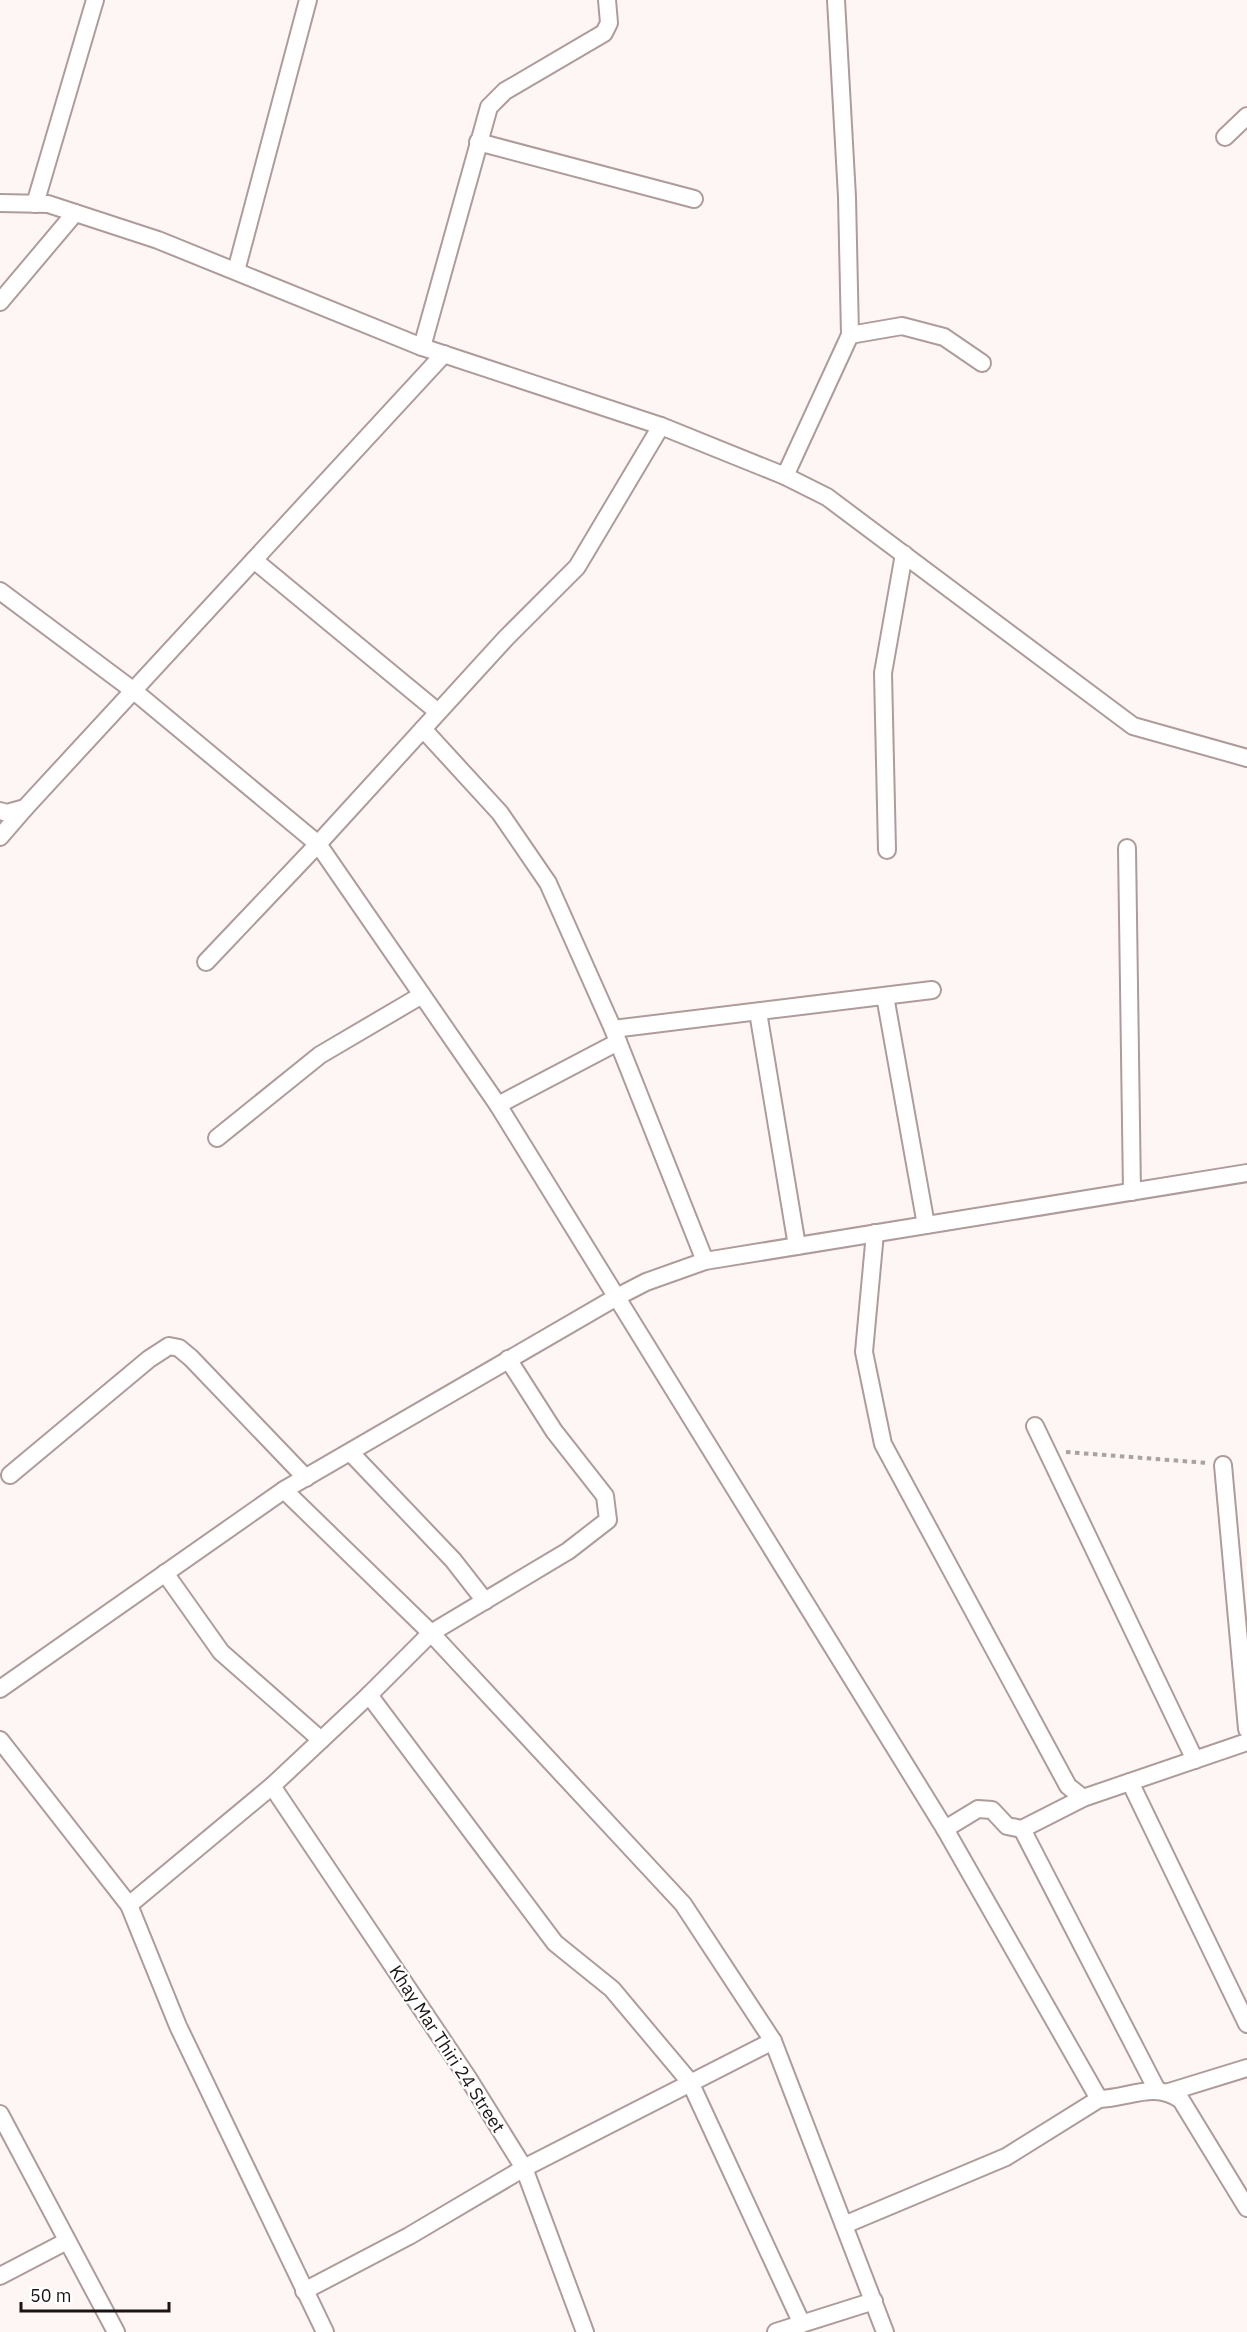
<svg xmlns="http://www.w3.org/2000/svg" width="1247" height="2332" font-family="'IBM Plex Sans',sans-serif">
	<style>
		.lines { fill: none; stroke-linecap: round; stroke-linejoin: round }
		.street-casing { stroke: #ad9c9a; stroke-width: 20 }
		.path { stroke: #aaa2a1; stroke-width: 4; stroke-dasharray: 4.5 4.5; stroke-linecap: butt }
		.street { stroke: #fff; stroke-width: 16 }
		.labels { text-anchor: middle; stroke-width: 4.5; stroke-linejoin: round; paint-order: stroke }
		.street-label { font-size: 18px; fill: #1b1414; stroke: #fff }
	</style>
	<rect width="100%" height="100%" fill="#fef6f5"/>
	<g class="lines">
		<g class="street-casing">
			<g id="street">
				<path d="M 1225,137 L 1247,116"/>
				<path d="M 478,142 L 694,199"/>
				<path d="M 0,203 L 48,204 L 158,240 L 422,347 L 661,426 L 785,476 L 827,497 L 1133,726 L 1247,758"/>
				<path d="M 35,204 L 95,0"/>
				<path d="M 236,271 L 308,0"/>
				<path d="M 0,302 L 75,213"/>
				<path d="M 850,335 L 902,326 L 944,337 L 982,363"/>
				<path d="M 422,347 L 489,107 L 505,91 L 604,33 L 609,23 L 607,0"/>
				<path d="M 785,476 L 850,335 L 847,197 L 836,0"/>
				<path d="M 254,560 L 438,712"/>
				<path d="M 0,591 L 134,691 L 318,844 L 498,1105 L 945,1829 L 1099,2099 C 1130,2098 1154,2081 1181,2100 L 1247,2208"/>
				<path d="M 423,729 L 500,813 L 548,883 L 613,1029 L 705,1261"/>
				<path d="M 0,811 L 7,813 L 25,808 L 444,354"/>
				<path d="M 0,837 L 25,808"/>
				<path d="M 1127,848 L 1132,1192"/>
				<path d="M 887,850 L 883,673 L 904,554"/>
				<path d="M 206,962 L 318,844 L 506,638 L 577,567 L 661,426"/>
				<path d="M 885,996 L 926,1225"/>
				<path d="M 758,1012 L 797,1246"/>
				<path d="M 613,1029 L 932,990"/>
				<path d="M 498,1105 L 618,1042"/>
				<path d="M 217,1138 L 320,1055 L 422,995"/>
				<path d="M 875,1233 L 864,1352 L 883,1444 L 1068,1786 L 1083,1798"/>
				<path d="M 1035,1426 L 1195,1760"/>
				<path d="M 351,1453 L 453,1560 L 485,1601"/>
				<path d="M 1223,1465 L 1247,1729"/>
				<path d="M 10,1475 L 149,1359 L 169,1346 L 179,1348 L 191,1358 L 306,1478"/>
				<path d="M 284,1490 L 431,1633 L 683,1904 L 773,2041 L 885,2332"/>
				<path d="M 165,1573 L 221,1652 L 321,1740"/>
				<path d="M 0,1689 L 284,1490 L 615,1298 L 646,1282 L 705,1261 L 1247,1173"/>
				<path d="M 369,1695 L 555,1943 L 612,1989 L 690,2082 L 802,2324"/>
				<path d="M 0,1740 L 129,1905 L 178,2026 L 325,2332"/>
				<path d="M 1130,1782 L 1247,2024"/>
				<path d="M 272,1786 L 468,2078 L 524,2168 L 585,2332"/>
				<path d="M 945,1829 L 978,1809 L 992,1810 L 1007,1826 L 1022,1829 L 1083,1798 L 1247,1742"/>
				<path d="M 1022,1829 L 1157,2090"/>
				<path d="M 129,1905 L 272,1786 L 369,1695 L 431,1633 L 568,1551 L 608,1520 L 605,1496 L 554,1431 L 508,1359"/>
				<path d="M 1169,2092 L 1247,2068"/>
				<path d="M 0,2114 L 116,2332"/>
				<path d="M 844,2225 L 1006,2157 L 1099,2099"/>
				<path d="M 0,2276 L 67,2241"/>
				<path d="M 304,2291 L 409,2236 L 524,2168 L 773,2041"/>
				<path d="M 776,2332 L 874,2301"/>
			</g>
		</g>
		<path class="path" d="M 1066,1452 L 1208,1463"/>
		<use href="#street" class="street"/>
	</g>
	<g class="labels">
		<g class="street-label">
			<text transform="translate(447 2049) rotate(57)" y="6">Khay Mar Thiri 24 Street</text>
		</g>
	</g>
	<path d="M21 2302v9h148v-9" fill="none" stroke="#1b1414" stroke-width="3"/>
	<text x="30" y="2302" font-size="18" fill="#1b1414" stroke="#ffffff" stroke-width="4.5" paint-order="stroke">50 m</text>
</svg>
